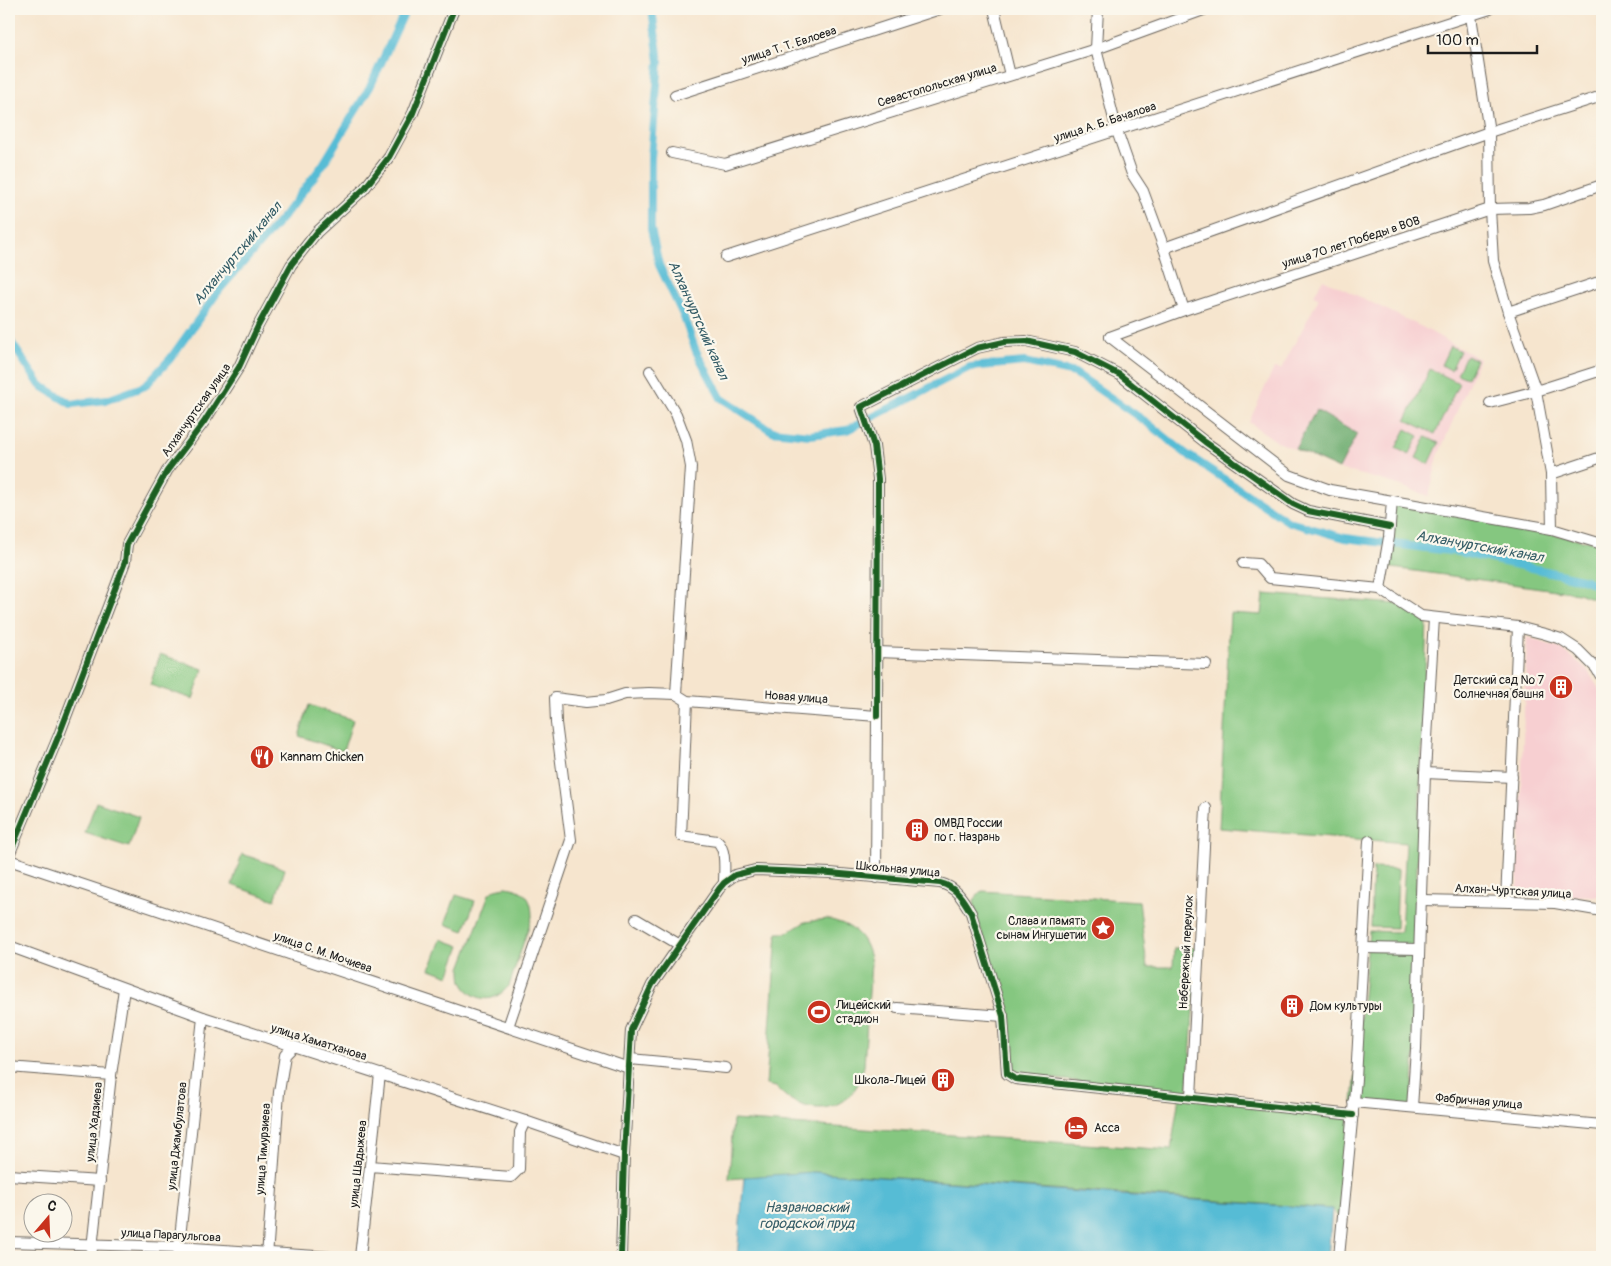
<svg xmlns="http://www.w3.org/2000/svg" width="1611" height="1266" font-family="Pangolin,sans-serif">
	<style>
		.built { fill: #f7cfd1 }
		.green { fill: #85c780; stroke: #50724e }
		.forest { fill: #6cac6e; stroke: #446445 }
		.water { fill: #57bcd5; stroke: #3a6c78 }
		.lines { fill: none; stroke-linecap: round; stroke-linejoin: round }
		.canal { stroke: #57bcd5; stroke-width: 8 }
		.minor-casing { stroke: #68625a; stroke-width: 12 }
		.minor { stroke: #fff; stroke-width: 10 }
		.cycleway-casing { stroke: #fbf7ec; stroke-width: 9 }
		.cycleway { stroke: #1b5e20; stroke-width: 6 }
		.labels { text-anchor: middle; stroke-width: 4.5; stroke-linejoin: round; paint-order: stroke }
		.street-label { font-size: 12px; fill: #1c1c1c; stroke: #fbf7ec }
		.poi-label { font-size: 12px; fill: #1c1c1c; stroke: #fbf7ec; text-anchor: start }
		.water-label { font-size: 14px; font-style: italic; fill: #345c66; stroke: #fbf7ec }
	</style>
	<rect width="100%" height="100%" fill="#fbf7ec"/>
	<filter id="ink" filterUnits="userSpaceOnUse"><feTurbulence type="fractalNoise" baseFrequency=".02" numOctaves="2"/><feDisplacementMap in="SourceGraphic" scale="10" xChannelSelector="R" yChannelSelector="G"/><feConvolveMatrix kernelMatrix="1 2 1 2 8 2 1 2 1" color-interpolation-filters="sRGB"/></filter>
	<filter id="wash" filterUnits="userSpaceOnUse"><feTurbulence type="fractalNoise" baseFrequency=".0096" numOctaves="4" result="noise"/><feDisplacementMap in="SourceGraphic" scale="20" xChannelSelector="R" yChannelSelector="G"/><feGaussianBlur stdDeviation="1.12" result="paint"/><feColorMatrix in="noise" values="0 0 0 0 0 0 0 0 0 0 0 0 0 0 0 0 0 1.4 0 .05"/><feComposite in="paint" operator="in"/></filter>
	<g filter="url(#wash)">
		<rect width="100%" height="100%" fill="#f6e5ce"/>
		<g class="built">
			<path d="M 1323,279 L 1424,328 L 1479,359 L 1438,456 L 1429,496 L 1389,482 L 1339,469 L 1276,441 L 1249,422 L 1274,368 L 1281,369 L 1319,298 L 1314,295 Z"/>
			<path d="M 1527,637 L 1562,649 L 1587,669 L 1602,694 L 1602,896 L 1517,895 Z"/>
		</g>
		<g class="green">
			<path d="M 1450,346 L 1460,351 L 1451,370 L 1441,365 Z"/>
			<path d="M 1466,355 L 1476,360 L 1467,378 L 1457,374 Z"/>
			<path d="M 1430,369 L 1459,383 L 1435,434 L 1406,420 Z"/>
			<path d="M 1406,429 L 1419,436 L 1409,455 L 1396,448 Z"/>
			<path d="M 1426,437 L 1439,443 L 1429,464 L 1416,458 Z"/>
			<path d="M 1392,501 L 1602,544 L 1602,602 L 1578,593 L 1385,567 Z"/>
			<path d="M 1264,594 L 1398,604 L 1427,621 L 1414,940 L 1420,940 L 1412,1107 L 1353,1102 L 1369,931 L 1401,932 L 1406,843 L 1219,828 L 1230,613 L 1262,615 Z"/>
			<path d="M 160,654 L 203,669 L 193,699 L 150,685 Z"/>
			<path d="M 309,705 L 353,720 L 343,751 L 299,736 Z"/>
			<path d="M 96,802 L 139,817 L 129,847 L 85,833 Z"/>
			<path d="M 242,854 L 285,869 L 275,900 L 232,885 Z"/>
			<path d="M 1373,868 L 1398,869 L 1396,928 L 1371,927 Z"/>
			<path d="M 505,887 C 525,889 532,898 532,917 L 509,986 C 504,991 499,996 492,998 C 480,1001 466,993 462,981 C 461,977 461,972 461,968 L 489,894 L 496,889 Z"/>
			<path d="M 982,891 L 1139,901 L 1147,967 L 1173,967 L 1174,948 L 1197,948 L 1188,1092 L 1025,1076 L 1014,1071 L 1010,1067 L 1007,1019 L 975,909 L 974,900 Z"/>
			<path d="M 456,895 L 475,901 L 464,931 L 445,924 Z"/>
			<path d="M 827,919 C 854,925 866,936 871,963 L 864,1066 C 862,1072 861,1079 858,1084 C 839,1118 798,1113 776,1087 L 766,1085 L 777,933 L 787,933 L 805,922 Z"/>
			<path d="M 441,939 L 460,946 L 449,976 L 430,969 Z"/>
			<path d="M 1179,1096 L 1353,1115 L 1342,1222 L 1332,1209 L 814,1172 L 729,1179 L 733,1120 L 1171,1150 Z"/>
		</g>
		<path class="forest" d="M 1316,410 L 1357,434 L 1339,469 L 1295,449 Z"/>
		<path class="water" d="M 814,1172 L 1120,1195 L 1332,1209 L 1328,1257 L 737,1257 L 744,1177 Z"/>
		<g class="lines">
			<g class="canal">
				<path d="M 652,9 L 659,61 L 651,158 L 651,229 L 659,265 L 683,315 L 696,351 L 721,398 L 772,431 L 810,435 L 847,430 L 970,367 L 1025,362 L 1075,373 L 1149,424 L 1185,453 L 1289,522 L 1345,538 L 1458,552 L 1586,580 L 1602,589"/>
				<path d="M 9,339 L 40,385 L 71,404 L 107,400 L 145,386 L 170,359 L 220,289 L 283,217 L 322,166 L 370,87 L 406,9"/>
			</g>
		</g>
	</g>
	<g filter="url(#ink)">
		<g class="lines">
			<g class="minor-casing">
				<g id="minor">
					<path d="M 994,9 L 1010,75"/>
					<path d="M 1098,9 L 1096,49 L 1117,131 L 1132,174 L 1143,191 L 1164,248 L 1184,310"/>
					<path d="M 1470,10 L 1489,132 L 1490,209 L 1493,261 L 1508,312 L 1536,391 L 1551,474 L 1552,529"/>
					<path d="M 675,95 L 940,9"/>
					<path d="M 672,153 L 725,164 L 1096,49 L 1206,9"/>
					<path d="M 1164,248 L 1489,132 L 1602,96"/>
					<path d="M 726,257 L 1490,9"/>
					<path d="M 1508,312 L 1602,281"/>
					<path d="M 1110,337 L 1289,475 L 1330,490 L 1552,529 L 1602,544"/>
					<path d="M 1110,337 L 1184,310 L 1490,209 L 1529,208 L 1544,205 L 1602,185"/>
					<path d="M 650,371 L 676,414 L 686,440 L 691,467 L 676,694"/>
					<path d="M 1490,403 L 1536,391 L 1602,370"/>
					<path d="M 1551,474 L 1602,457"/>
					<path d="M 1243,563 L 1258,564 L 1270,578 L 1380,589 L 1421,616 L 1518,627 L 1545,634 L 1561,639 L 1578,650 L 1596,668 L 1602,678"/>
					<path d="M 1380,589 L 1389,537 L 1392,501"/>
					<path d="M 877,652 L 1206,664"/>
					<path d="M 687,701 L 681,836 L 717,841 C 727,850 724,870 724,883"/>
					<path d="M 877,716 L 878,479 L 874,446 L 861,407 L 977,348 L 1004,342 L 1026,341 L 1075,352 L 1120,375 L 1205,442 L 1293,504 L 1308,511 L 1390,527"/>
					<path d="M 1425,773 L 1512,777"/>
					<path d="M 9,855 L 59,735 L 125,562 L 127,544 L 145,511 L 167,471 L 204,422 L 239,367 L 258,326 L 291,265 L 317,232 L 364,189 L 389,157 L 413,113 L 454,9"/>
					<path d="M 9,860 L 629,1068"/>
					<path d="M 1422,900 L 1555,903 L 1602,911"/>
					<path d="M 1506,901 L 1518,627"/>
					<path d="M 636,919 L 680,945"/>
					<path d="M 9,946 L 203,1017 L 525,1121 L 624,1155"/>
					<path d="M 1364,948 L 1419,949"/>
					<path d="M 897,1008 L 1003,1016"/>
					<path d="M 508,1027 L 571,840 L 556,723 L 555,698 L 586,702 L 606,700 L 625,694 L 649,693 L 676,694 L 687,701 L 877,716 L 876,878"/>
					<path d="M 630,1059 L 726,1068"/>
					<path d="M 9,1067 L 111,1075"/>
					<path d="M 1191,1097 L 1206,808"/>
					<path d="M 1353,1102 L 1602,1125"/>
					<path d="M 1412,1107 L 1416,1049 L 1425,773 L 1434,618"/>
					<path d="M 370,1166 L 511,1177 L 519,1169 L 520,1132 L 525,1121"/>
					<path d="M 9,1175 L 100,1181"/>
					<path d="M 9,1242 L 178,1247 L 331,1257"/>
					<path d="M 91,1257 L 111,1075 L 124,989"/>
					<path d="M 178,1257 L 203,1017"/>
					<path d="M 267,1257 L 279,1092 L 285,1055 L 293,1047"/>
					<path d="M 360,1257 L 380,1074"/>
					<path d="M 621,1257 L 624,1155 L 631,1030 L 652,985 L 719,889 L 724,883 L 735,875 L 755,870 L 830,873 L 940,883 C 956,887 963,899 971,913 L 1003,1016 L 1007,1074 L 1015,1079 L 1353,1115"/>
					<path d="M 1339,1257 L 1356,1079 L 1369,841"/>
				</g>
			</g>
			<use href="#minor" class="minor"/>
			<g class="cycleway-casing">
				<g id="cycleway">
					<path d="M 877,716 L 878,479 L 874,446 L 861,407 L 977,348 L 1004,342 L 1026,341 L 1075,352 L 1120,375 L 1205,442 L 1293,504 L 1308,511 L 1390,527"/>
					<path d="M 9,855 L 59,735 L 125,562 L 127,544 L 145,511 L 167,471 L 204,422 L 239,367 L 258,326 L 291,265 L 317,232 L 364,189 L 389,157 L 413,113 L 454,9"/>
					<path d="M 621,1257 L 624,1155 L 631,1030 L 652,985 L 719,889 L 724,883 L 735,875 L 755,870 L 830,873 L 940,883 C 956,887 963,899 971,913 L 1003,1016 L 1007,1074 L 1015,1079 L 1353,1115"/>
				</g>
			</g>
			<use href="#cycleway" class="cycleway"/>
		</g>
	</g>
	<defs>
		<g id="building-disc" transform="scale(1.25)"><circle r="9.5" fill="#c8321e" stroke="#fbf7ec"/><path d="M-4-6H4V6H1V3H-1V6H-4ZM-2.5-4.3h1.7v1.8h-1.7ZM.8-4.3h1.7v1.8H.8ZM-2.5-1h1.7V.8h-1.7ZM.8-1h1.7V.8H.8Z" fill="#fff"/></g>
		<g id="restaurant-disc" transform="scale(1.25)"><circle r="9.5" fill="#c8321e" stroke="#fbf7ec"/><path d="M-5-6h1v4h1v-4h1v4h1v-4h1v5L-1.5 .5V6h-2V.5L-5-1ZM5-6V6H3V1.5H1.5Q1.5-4 5-6Z" fill="#fff"/></g>
		<g id="sight-disc" transform="scale(1.25)"><circle r="9.5" fill="#c8321e" stroke="#fbf7ec"/><path d="M0-6L1.8-2.2L6-1.7L2.9 1.2L3.7 5.4L0 3.3L-3.7 5.4L-2.9 1.2L-6-1.7L-1.8-2.2Z" fill="#fff"/></g>
		<g id="stadium-disc" transform="scale(1.25)"><circle r="9.5" fill="#c8321e" stroke="#fbf7ec"/><path d="M0-5a6.5 5 0 1 0 0 10a6.5 5 0 1 0 0-10ZM-3.5-1.8h7v3.6h-7Z" fill="#fff"/></g>
		<g id="hotel-disc" transform="scale(1.25)"><circle r="9.5" fill="#c8321e" stroke="#fbf7ec"/><path d="M-6-4.5h1.5V1H6V5H4.5V3h-9V5H-6ZM-4 0a1.8 1.8 0 1 1 3.6 0ZM.5 0V-2.5h3Q6-2.5 6 0Z" fill="#fff"/></g>
	</defs>
	<g fill-rule="evenodd">
		<use href="#building-disc" x="1561" y="687"/>
		<use href="#restaurant-disc" x="262" y="757"/>
		<use href="#building-disc" x="917" y="830"/>
		<use href="#sight-disc" x="1103" y="928"/>
		<use href="#building-disc" x="1292" y="1006"/>
		<use href="#stadium-disc" x="819" y="1012"/>
		<use href="#building-disc" x="943" y="1080"/>
		<use href="#hotel-disc" x="1076" y="1128"/>
	</g>
	<g class="labels">
		<g class="street-label">
			<text transform="translate(789 45) rotate(-18)" y="4">улица Т. Т. Евлоева</text>
			<text transform="translate(937 85) rotate(-17)" y="4">Севастопольская улица</text>
			<text transform="translate(1105 122) rotate(-18)" y="4">улица А. Б. Бачалова</text>
			<text transform="translate(1351 242) rotate(-18)" y="4">улица 70 лет Победы в ВОВ</text>
			<text transform="translate(196 410) rotate(-55)" y="4">Алханчуртская улица</text>
			<text transform="translate(796 697) rotate(4)" y="4">Новая улица</text>
			<text transform="translate(898 869) rotate(5)" y="4">Школьная улица</text>
			<text transform="translate(1513 891) rotate(3)" y="4">Алхан-Чуртская улица</text>
			<text transform="translate(323 952) rotate(19)" y="4">улица С. М. Мочиева</text>
			<text transform="translate(1186 952) rotate(-87)" y="4">Набережный переулок</text>
			<text transform="translate(319 1042) rotate(17)" y="4">улица Хаматханова</text>
			<text transform="translate(1479 1101) rotate(5)" y="4">Фабричная улица</text>
			<text transform="translate(94 1122) rotate(-84)" y="4">улица Хадзиева</text>
			<text transform="translate(177 1136) rotate(-84)" y="4">улица Джамбулатова</text>
			<text transform="translate(263 1149) rotate(-86)" y="4">улица Тимурзиева</text>
			<text transform="translate(358 1164) rotate(-84)" y="4">улица Шадыжева</text>
			<text transform="translate(171 1235) rotate(3)" y="4">улица Парагульгова</text>
		</g>
		<g class="poi-label">
			<text x="1544" y="684" text-anchor="end">Детский сад № 7<tspan x="1544" dy="14">Солнечная башня</tspan></text>
			<text x="280" y="761">Kannam Chicken</text>
			<text x="934" y="827">ОМВД России<tspan x="934" dy="14">по г. Назрань</tspan></text>
			<text x="1086" y="925" text-anchor="end">Слава и память<tspan x="1086" dy="14">сынам Ингушетии</tspan></text>
			<text x="836" y="1009">Лицейский<tspan x="836" dy="14">стадион</tspan></text>
			<text x="1310" y="1010">Дом культуры</text>
			<text x="926" y="1084" text-anchor="end">Школа-Лицей</text>
			<text x="1094" y="1132">Асса</text>
		</g>
		<g class="water-label">
			<text transform="translate(237 253) rotate(-50)" y="5">Алханчуртский канал</text>
			<text transform="translate(699 320) rotate(66)" y="5">Алханчуртский канал</text>
			<text transform="translate(1480 546) rotate(10)" y="5">Алханчуртский канал</text>
			<text x="807" y="1212">Назрановский<tspan x="807" dy="16">городской пруд</tspan></text>
		</g>
	</g>
	<rect width="1611" height="1266" fill="none" stroke="#fbf7ec" stroke-width="30"/>
	<g transform="translate(48 1218) rotate(19)"><circle r="24" fill="#fbf7ec" stroke="#a29f99"/>
	<path d="M0-4L9 19L0 12L-9 19Z" fill="#c8321e"/>
	<text y="-8" font-size="14" font-weight="bold" text-anchor="middle" fill="#1c1c1c">С</text>
	</g>
	<path d="M1428 45v8h109v-8" fill="none" stroke="#1c1c1c" stroke-width="2.5"/>
	<text x="1436" y="45" font-size="15" fill="#1c1c1c" stroke="#fbf7ec" stroke-width="4" paint-order="stroke">100 m</text>
</svg>
